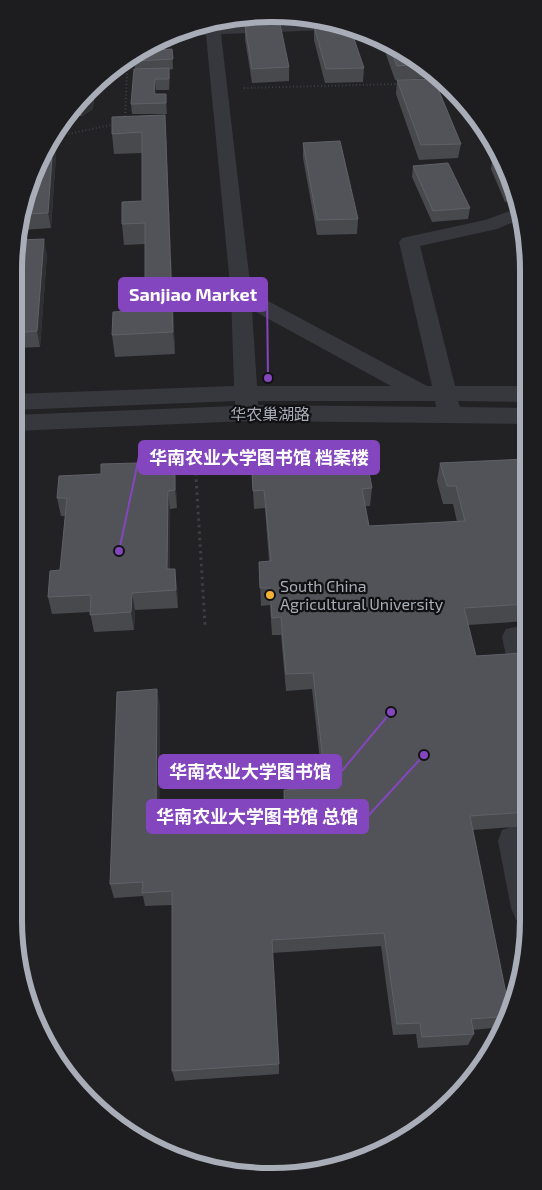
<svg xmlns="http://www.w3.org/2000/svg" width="542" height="1190" font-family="'Exo 2','Noto Sans SC',sans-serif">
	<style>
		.built { fill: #222225 }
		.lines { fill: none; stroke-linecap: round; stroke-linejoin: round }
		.path-far1 { stroke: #3d3f44; stroke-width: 2; stroke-dasharray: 1 2.5; stroke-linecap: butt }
		.path { stroke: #3d3f44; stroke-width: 3; stroke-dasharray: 2.5 4; stroke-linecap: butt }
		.minor { fill: #37383d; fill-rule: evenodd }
		.wall { fill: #47494d }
		.shaded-wall { fill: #2f3033 }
		.building { fill: #525359; stroke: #5f6168 }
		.poi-dot { fill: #f2b134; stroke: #111113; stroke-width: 2 }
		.labels { text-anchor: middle; stroke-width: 4.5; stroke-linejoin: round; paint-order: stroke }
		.street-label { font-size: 16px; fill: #a8adb8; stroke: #111113 }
		.poi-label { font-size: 16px; fill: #a8adb8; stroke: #111113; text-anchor: start }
		.rim { fill: none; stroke: #a8adb8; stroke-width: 6 }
		.leader { fill: none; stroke: #8446be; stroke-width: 2 }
		.callout-dot { fill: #8446be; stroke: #111113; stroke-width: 2 }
		.callout { fill: #8446be; stroke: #8446be; stroke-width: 2 }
		.callout-label { font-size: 18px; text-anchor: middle; font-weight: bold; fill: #fff }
	</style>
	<rect width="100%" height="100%" fill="#161618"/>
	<path class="built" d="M 271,14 L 369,33 L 427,67 L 475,114 L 509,172 L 526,237 L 528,919 L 509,1017 L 465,1088 L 399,1142 L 305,1174 L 221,1171 L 143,1142 L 77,1088 L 27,1002 L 14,919 L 14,271 L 33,173 L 89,89 L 172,33 Z"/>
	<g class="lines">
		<g class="path-far1">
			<path d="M 432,83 L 443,83"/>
			<path d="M 244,88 L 400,84"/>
			<path d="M 125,120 L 127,72"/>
			<path d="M 58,136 L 116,124"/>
		</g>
		<path class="path" d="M 195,460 L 205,625"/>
		<g class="minor">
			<path d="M 309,21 L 335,26 L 328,30 L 221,34 L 251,292 L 427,386 L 432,386 L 399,242 L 402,238 L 485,220 L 518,208 L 521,219 L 497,229 L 420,246 L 455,386 L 526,386 L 527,402 L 458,401 L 460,407 L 527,408 L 527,424 L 248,421 L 14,431 L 14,415 L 235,406 L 235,401 L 14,410 L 14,394 L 234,386 L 231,295 L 206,35 L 187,36 L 180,32 L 215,25 ZM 252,310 L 391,386 L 257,386 ZM 258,401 L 435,401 L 436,407 L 258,405 Z"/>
			<path d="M 527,625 L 528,695 L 527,695 L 517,692 L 512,683 L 502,637 L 506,629 Z"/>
			<path d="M 514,826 L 528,826 L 527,924 L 516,920 L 511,908 L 498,841 L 502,830 Z"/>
		</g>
	</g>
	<g class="wall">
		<path d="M 271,14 L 278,15 L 278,24 L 289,67 L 289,81 L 252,83 L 245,39 L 245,26 L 255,25 L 244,26 L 243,19 Z"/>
		<path d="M 314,26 L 364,68 L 363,82 L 325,83 L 314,40 Z"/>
		<path d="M 170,35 L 171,47 L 157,48 L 158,50 L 172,49 L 173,69 L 169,70 L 170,79 L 169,90 L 156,90 L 156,94 L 166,94 L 167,114 L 132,114 L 131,104 L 135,69 L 134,59 Z"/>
		<path d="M 381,40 L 427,67 L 433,72 L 432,78 L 395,80 Z"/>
		<path d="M 397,80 L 461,144 L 458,158 L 419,160 L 396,94 Z"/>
		<path d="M 89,89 L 95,89 L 93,109 L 82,116 L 71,116 Z"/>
		<path d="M 112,117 L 166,135 L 175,354 L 115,357 L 112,335 L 145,310 L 145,244 L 124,245 L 122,224 L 142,201 L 142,153 L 114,154 L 112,134 Z"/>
		<path d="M 303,143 L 358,219 L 357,234 L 317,235 L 303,158 Z"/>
		<path d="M 56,155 L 51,228 L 22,230 L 33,173 Z"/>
		<path d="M 493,155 L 509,172 L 516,201 L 505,202 L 491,169 Z"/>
		<path d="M 413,166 L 470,208 L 468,219 L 432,222 L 412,177 Z"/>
		<path d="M 47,254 L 40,347 L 14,348 L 14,271 Z"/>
		<path d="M 527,459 L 527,621 L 468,625 L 476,656 L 527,668 L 528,826 L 473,830 L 510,1013 L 509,1017 L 502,1027 L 473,1030 L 474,1034 L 468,1045 L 418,1048 L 416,1034 L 393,1035 L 381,946 L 272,953 L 279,1064 L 279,1074 L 175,1081 L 172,1071 L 172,905 L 145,906 L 143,896 L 114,898 L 110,884 L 160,706 L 159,817 L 219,831 L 285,827 L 283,805 L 284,790 L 323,787 L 312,689 L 286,691 L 281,635 L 272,635 L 270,605 L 261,606 L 259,562 L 269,561 L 265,508 L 254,509 L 252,473 L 372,488 L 370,506 L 365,506 L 369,526 L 457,522 L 453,504 L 443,504 L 437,481 L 440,463 Z"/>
		<path d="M 138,463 L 140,472 L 176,489 L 177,508 L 170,509 L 170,569 L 177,586 L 178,608 L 135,610 L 134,630 L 94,632 L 90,612 L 52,614 L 48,597 L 60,570 L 65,516 L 61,516 L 57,498 L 101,474 Z"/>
	</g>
	<g class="shaded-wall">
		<path d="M 169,68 L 170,79 L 169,90 Z"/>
		<path d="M 155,79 L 156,90 L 155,105 L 154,94 Z"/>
		<path d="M 94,86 L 93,109 L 82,116 L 80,105 L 93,87 Z"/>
		<path d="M 166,94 L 167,105 L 167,114 L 166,103 Z"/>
		<path d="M 165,115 L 166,135 L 175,354 L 173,332 Z"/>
		<path d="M 54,142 L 56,155 L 51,228 L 48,213 Z"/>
		<path d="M 44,239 L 47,254 L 40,347 L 37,331 Z"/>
		<path d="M 175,471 L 176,489 L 177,508 L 175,490 Z"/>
		<path d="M 168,491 L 170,509 L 170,587 L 167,569 Z"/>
		<path d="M 175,569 L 177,586 L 178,608 L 176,590 Z"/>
		<path d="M 132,593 L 135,610 L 134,630 L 131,612 Z"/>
		<path d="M 157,689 L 160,706 L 159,832 L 156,817 Z"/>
	</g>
	<g class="building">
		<path d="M 280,24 L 289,67 L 252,69 L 245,26 Z"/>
		<path d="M 314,26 L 331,26 L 351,30 L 364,68 L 326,69 Z"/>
		<path d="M 157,44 L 157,50 L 172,49 L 173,59 L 134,61 L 134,59 Z"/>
		<path d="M 389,45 L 423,64 L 397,66 Z"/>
		<path d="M 169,68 L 169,79 L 155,79 L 154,94 L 166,94 L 166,103 L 131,104 L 134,69 Z"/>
		<path d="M 434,79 L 461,144 L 421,145 L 397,80 Z"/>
		<path d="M 93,87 L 92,98 L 80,105 L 78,105 L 89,89 Z"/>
		<path d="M 165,115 L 173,332 L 112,335 L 113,312 L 145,310 L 145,223 L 122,224 L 122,202 L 142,201 L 142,132 L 112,134 L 112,117 Z"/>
		<path d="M 340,141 L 358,219 L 317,220 L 303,143 Z"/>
		<path d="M 53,142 L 48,213 L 25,214 L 33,173 Z"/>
		<path d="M 498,154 L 509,172 L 512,186 L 508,187 L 493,155 Z"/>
		<path d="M 448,163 L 470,208 L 433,211 L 413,166 Z"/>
		<path d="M 44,239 L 37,331 L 14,333 L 14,271 L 20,240 Z"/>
		<path d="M 527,459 L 527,604 L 464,608 L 476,656 L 523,653 L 527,668 L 528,812 L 470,816 L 510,1013 L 509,1016 L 471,1019 L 474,1034 L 422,1037 L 420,1023 L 397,1024 L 384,933 L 272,940 L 279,1064 L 172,1071 L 172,891 L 142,893 L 143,882 L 110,884 L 117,692 L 157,689 L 156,817 L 218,814 L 218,831 L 286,827 L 284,790 L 326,787 L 313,673 L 286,674 L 281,617 L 272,618 L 270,588 L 260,588 L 259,562 L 271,561 L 264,490 L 253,491 L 252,473 L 368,467 L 372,488 L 362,489 L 369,526 L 465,521 L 456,486 L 447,486 L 440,463 Z"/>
		<path d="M 138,463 L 138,472 L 175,471 L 175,490 L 168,491 L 167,569 L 175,569 L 176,590 L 132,593 L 131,612 L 90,615 L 91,595 L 48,597 L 50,571 L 60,570 L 67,498 L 57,498 L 59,476 L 101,474 L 101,464 Z"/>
	</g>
	<circle class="poi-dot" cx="270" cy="595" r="5"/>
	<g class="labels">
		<g class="street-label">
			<text x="270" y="420">华农巢湖路</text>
		</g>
		<g class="poi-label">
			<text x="280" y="592">South China<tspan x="280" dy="18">Agricultural University</tspan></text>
		</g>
	</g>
	<path d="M0 0H542V1190H0ZM270 22H272A248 248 0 0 1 520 270V920A248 248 0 0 1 272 1168H270A248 248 0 0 1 22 920V270A248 248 0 0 1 270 22Z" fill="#1d1d20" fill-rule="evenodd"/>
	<path class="rim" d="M270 22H272A248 248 0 0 1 520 270V920A248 248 0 0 1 272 1168H270A248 248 0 0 1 22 920V270A248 248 0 0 1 270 22Z"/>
	<path class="leader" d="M268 378L267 294M119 551L139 457M391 712L341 772M424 755L368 816"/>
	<g class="callout-dot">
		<circle cx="268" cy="378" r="5"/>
		<circle cx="119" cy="551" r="5"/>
		<circle cx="391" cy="712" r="5"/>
		<circle cx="424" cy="755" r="5"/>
	</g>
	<g class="callout">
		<rect x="119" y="278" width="148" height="33" rx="5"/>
		<rect x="139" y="441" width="240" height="33" rx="5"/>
		<rect x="159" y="755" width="182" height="33" rx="5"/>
		<rect x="147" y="800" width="221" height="33" rx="5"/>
	</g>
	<g class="callout-label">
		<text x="193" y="301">Sanjiao Market</text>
		<text x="259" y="464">华南农业大学图书馆 档案楼</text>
		<text x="250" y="778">华南农业大学图书馆</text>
		<text x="257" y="823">华南农业大学图书馆 总馆</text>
	</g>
</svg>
